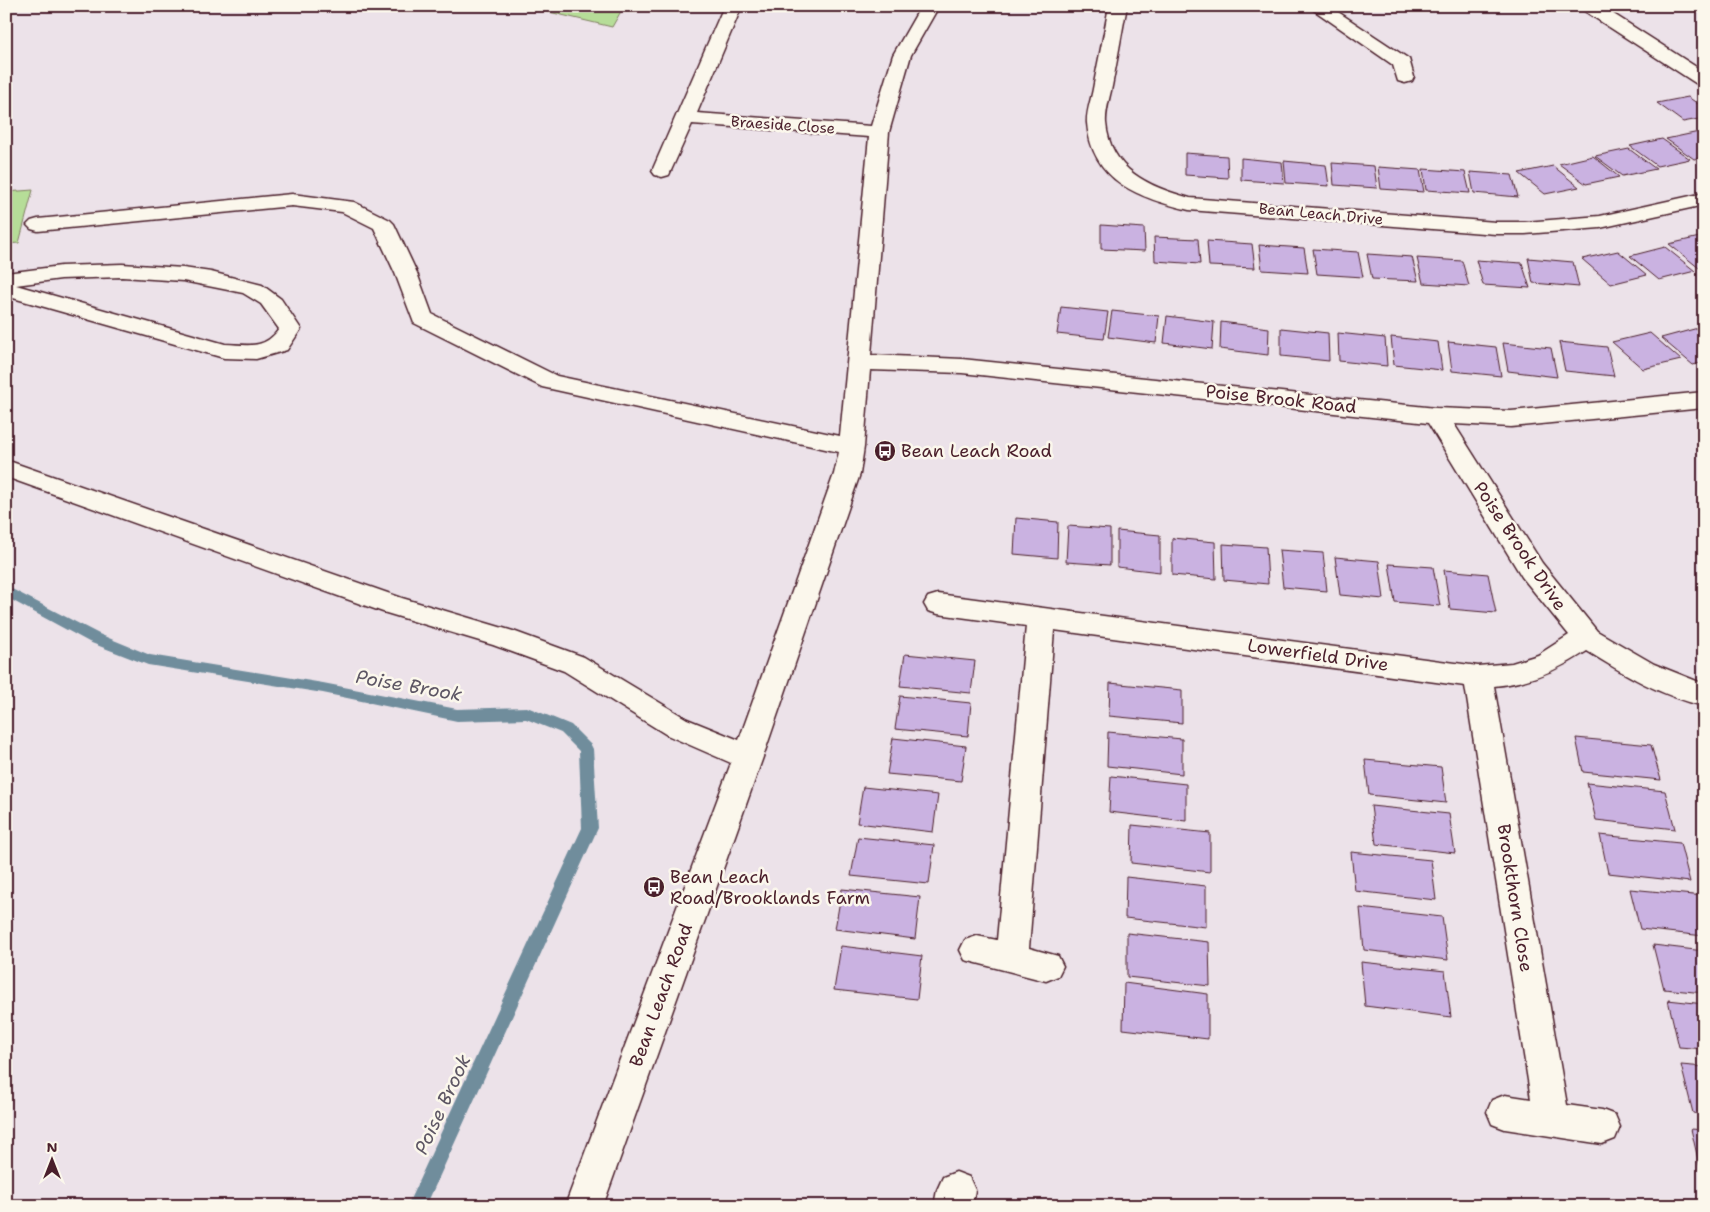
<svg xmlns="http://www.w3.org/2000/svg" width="1710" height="1212" font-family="'Shantell Sans',sans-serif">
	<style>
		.green { fill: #b6dd98; stroke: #807e62 }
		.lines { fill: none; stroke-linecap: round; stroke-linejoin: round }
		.stream { fill: #708d9c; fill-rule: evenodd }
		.building { fill: #cab2e1; stroke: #4a1f2b }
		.minor-casing { stroke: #4a1f2b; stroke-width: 3 }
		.minor { fill: #fbf7ec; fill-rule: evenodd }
		.labels { text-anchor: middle; stroke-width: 5; stroke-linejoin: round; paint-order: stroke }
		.far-street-label { font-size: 15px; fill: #4a1f2b; stroke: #fbf7ec }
		.street-label { font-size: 18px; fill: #4a1f2b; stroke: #fbf7ec }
		.poi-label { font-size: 18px; fill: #4a1f2b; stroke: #fbf7ec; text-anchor: start }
		.water-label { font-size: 19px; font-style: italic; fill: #5d5664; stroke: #fbf7ec }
	</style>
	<rect width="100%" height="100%" fill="#ece2e9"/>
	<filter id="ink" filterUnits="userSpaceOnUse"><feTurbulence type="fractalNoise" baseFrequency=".02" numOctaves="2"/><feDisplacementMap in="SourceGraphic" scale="10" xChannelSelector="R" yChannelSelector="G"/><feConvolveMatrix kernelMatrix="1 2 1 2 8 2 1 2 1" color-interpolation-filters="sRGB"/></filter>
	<g filter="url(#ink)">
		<g class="green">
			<path d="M 524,6 L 624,6 L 612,27 Z"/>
			<path d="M 33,190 L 19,243 L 6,244 L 6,192 Z"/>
		</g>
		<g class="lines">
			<path class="stream" d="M 6,586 L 99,634 L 150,655 L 323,683 L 457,709 L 527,707 L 571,725 L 591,745 L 593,749 L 598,828 L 426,1206 L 407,1206 L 582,828 L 579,751 L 561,733 L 526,719 L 457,721 L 323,693 L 148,665 L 89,642 L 6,597 Z"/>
		</g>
		<g class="building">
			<path d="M 1688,97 L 1704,108 L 1704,118 L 1683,122 L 1657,103 Z"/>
			<path d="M 1699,132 L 1704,136 L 1704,157 L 1694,159 L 1666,139 Z"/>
			<path d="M 1662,139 L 1690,159 L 1657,166 L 1630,146 Z"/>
			<path d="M 1629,149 L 1656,169 L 1622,176 L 1595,156 Z"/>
			<path d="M 1185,153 L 1227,156 L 1228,178 L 1185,175 Z"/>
			<path d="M 1593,156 L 1619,177 L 1586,184 L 1559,164 Z"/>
			<path d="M 1241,158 L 1282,162 L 1284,183 L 1241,180 Z"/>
			<path d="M 1284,161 L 1326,165 L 1329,186 L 1286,183 Z"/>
			<path d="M 1332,163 L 1374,166 L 1377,188 L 1334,185 Z"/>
			<path d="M 1553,166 L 1579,187 L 1545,194 L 1519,173 Z"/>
			<path d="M 1378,167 L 1420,170 L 1424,192 L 1381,189 Z"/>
			<path d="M 1423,169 L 1465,172 L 1470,193 L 1426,190 Z"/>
			<path d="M 1470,172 L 1512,175 L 1518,197 L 1474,193 Z"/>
			<path d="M 1101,225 L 1144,228 L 1145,251 L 1101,249 Z"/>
			<path d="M 1704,236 L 1704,267 L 1699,268 L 1669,244 Z"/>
			<path d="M 1154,237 L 1198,239 L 1200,264 L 1155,261 Z"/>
			<path d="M 1207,241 L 1252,244 L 1255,268 L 1209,266 Z"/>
			<path d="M 1259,245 L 1304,248 L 1308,273 L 1262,270 Z"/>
			<path d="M 1665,247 L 1695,271 L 1659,280 L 1630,256 Z"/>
			<path d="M 1313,249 L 1358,252 L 1363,277 L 1317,274 Z"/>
			<path d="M 1618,251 L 1647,275 L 1611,284 L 1582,259 Z"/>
			<path d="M 1367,254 L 1412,257 L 1418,281 L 1372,279 Z"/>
			<path d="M 1417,258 L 1462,261 L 1469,286 L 1423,283 Z"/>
			<path d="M 1528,258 L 1573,262 L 1579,287 L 1533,283 Z"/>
			<path d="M 1476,260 L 1522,263 L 1530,288 L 1483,285 Z"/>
			<path d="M 1061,307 L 1108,312 L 1104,339 L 1057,334 Z"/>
			<path d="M 1112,311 L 1159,316 L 1156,343 L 1108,337 Z"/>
			<path d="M 1167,316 L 1214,322 L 1212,349 L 1164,343 Z"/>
			<path d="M 1221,322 L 1269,328 L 1268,355 L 1220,349 Z"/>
			<path d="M 1281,328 L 1328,333 L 1329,361 L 1281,356 Z"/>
			<path d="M 1698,328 L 1704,333 L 1704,362 L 1693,365 L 1661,338 Z"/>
			<path d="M 1338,333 L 1385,338 L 1387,366 L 1339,361 Z"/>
			<path d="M 1650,333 L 1681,360 L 1643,369 L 1612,342 Z"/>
			<path d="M 1391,337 L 1438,342 L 1442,370 L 1394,365 Z"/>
			<path d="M 1448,342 L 1496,347 L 1501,376 L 1452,371 Z"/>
			<path d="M 1559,342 L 1607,347 L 1614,376 L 1565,371 Z"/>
			<path d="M 1503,343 L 1551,348 L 1557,377 L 1508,371 Z"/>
			<path d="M 1016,518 L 1058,522 L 1057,558 L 1014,554 Z"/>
			<path d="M 1068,526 L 1110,529 L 1110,565 L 1066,562 Z"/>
			<path d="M 1117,531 L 1160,535 L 1160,572 L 1117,567 Z"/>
			<path d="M 1172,538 L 1215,542 L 1216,579 L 1172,575 Z"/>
			<path d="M 1223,544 L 1266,547 L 1268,584 L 1224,580 Z"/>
			<path d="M 1279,550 L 1323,553 L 1327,591 L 1283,587 Z"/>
			<path d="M 1335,557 L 1379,561 L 1384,599 L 1340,595 Z"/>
			<path d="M 1389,564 L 1433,567 L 1440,606 L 1395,602 Z"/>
			<path d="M 1444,570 L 1488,574 L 1496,613 L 1450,609 Z"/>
			<path d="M 905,654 L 975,661 L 971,693 L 900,686 Z"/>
			<path d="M 1110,683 L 1182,690 L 1182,723 L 1109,716 Z"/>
			<path d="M 900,696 L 971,703 L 968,736 L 895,729 Z"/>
			<path d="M 1108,732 L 1182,739 L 1182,774 L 1107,766 Z"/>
			<path d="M 893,738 L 966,746 L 961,781 L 887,774 Z"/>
			<path d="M 1576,738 L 1651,745 L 1661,780 L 1583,772 Z"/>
			<path d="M 1365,760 L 1441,767 L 1446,803 L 1369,795 Z"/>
			<path d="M 1111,776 L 1186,784 L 1186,821 L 1109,812 Z"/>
			<path d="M 1587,783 L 1665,791 L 1675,829 L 1596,820 Z"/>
			<path d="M 863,787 L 938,795 L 933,832 L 857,823 Z"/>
			<path d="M 1371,806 L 1449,814 L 1455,853 L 1376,844 Z"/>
			<path d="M 1132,825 L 1210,833 L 1210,872 L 1131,863 Z"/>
			<path d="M 1600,835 L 1680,843 L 1690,882 L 1608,873 Z"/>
			<path d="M 858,837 L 934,845 L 929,884 L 851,876 Z"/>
			<path d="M 1351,852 L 1431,860 L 1436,900 L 1355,891 Z"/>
			<path d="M 1126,877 L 1206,886 L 1206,927 L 1125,918 Z"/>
			<path d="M 842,889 L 920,897 L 915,939 L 835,929 Z"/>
			<path d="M 1630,889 L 1704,896 L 1704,936 L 1640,929 Z"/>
			<path d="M 1360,908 L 1442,917 L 1448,960 L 1364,950 Z"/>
			<path d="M 1127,933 L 1209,942 L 1210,986 L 1127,977 Z"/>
			<path d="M 1653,945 L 1704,951 L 1704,993 L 1664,989 Z"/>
			<path d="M 841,946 L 922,956 L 917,999 L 834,990 Z"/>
			<path d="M 1361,962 L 1445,971 L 1451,1017 L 1365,1006 Z"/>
			<path d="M 1124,983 L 1208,994 L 1208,1039 L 1123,1029 Z"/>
			<path d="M 1668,1000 L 1704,1004 L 1704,1049 L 1679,1047 Z"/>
			<path d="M 1681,1065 L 1704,1067 L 1704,1115 L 1693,1113 Z"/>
			<path d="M 1691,1129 L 1704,1130 L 1704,1181 L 1703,1181 Z"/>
		</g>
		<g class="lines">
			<g class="minor-casing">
				<g id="minor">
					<path d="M 724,6 L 742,6 L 697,113 L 871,126 L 893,55 L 921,6 L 939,6 L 911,55 L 889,132 L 871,355 L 962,359 L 1436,408 L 1511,411 L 1704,392 L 1704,408 L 1511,427 L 1454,424 L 1542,563 L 1597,631 L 1654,664 L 1704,684 L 1704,706 C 1661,696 1624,674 1587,651 C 1558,670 1529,683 1494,686 L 1567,1105 L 1602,1110 L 1615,1115 L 1620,1127 L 1615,1139 L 1602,1144 L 1505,1129 L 1492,1124 L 1487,1112 L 1492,1100 L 1505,1095 L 1531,1099 L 1465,686 L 1054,630 L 1029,948 L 1058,956 L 1063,966 L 1058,976 L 1046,981 L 965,960 L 960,950 L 965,940 L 977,936 L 997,940 L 1026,626 L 938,614 L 928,611 L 924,604 L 928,597 L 938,594 L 1478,666 L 1512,663 L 1538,655 L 1569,635 L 1522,577 L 1428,423 L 962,373 L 870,370 L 864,447 L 860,474 L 763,757 L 603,1206 L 565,1206 L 731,763 L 667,735 L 564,671 L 493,645 L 383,612 L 6,477 L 6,460 L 402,598 L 513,631 L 584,657 L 687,719 L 739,740 L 834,474 L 839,452 L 542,387 L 414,323 L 395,273 L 374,228 L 342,212 L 292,206 L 38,231 L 31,229 L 27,225 L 31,221 L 38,219 L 292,194 L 354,202 L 390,220 L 394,224 L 417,273 L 432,314 L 557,376 L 840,436 L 869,137 L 692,124 L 669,175 L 662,177 L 655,175 L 652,171 Z"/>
					<path d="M 1109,6 L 1127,6 C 1122,31 1118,56 1113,81 C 1111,94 1105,110 1106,123 C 1110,170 1149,187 1190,198 L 1496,222 L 1525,222 L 1600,216 L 1704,193 L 1704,205 L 1600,228 L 1525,234 L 1496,234 L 1189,210 C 1140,198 1092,182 1087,123 C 1086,113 1091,100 1093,89 C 1098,62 1104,34 1109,6 Z"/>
					<path d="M 1308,6 L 1329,6 L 1409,59 L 1414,77 L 1412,81 L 1405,83 L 1398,81 L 1393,65 Z"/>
					<path d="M 1580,6 L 1601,6 L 1704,72 L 1704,86 L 1697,84 L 1583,10 Z"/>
					<path d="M 122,264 L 183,268 L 211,272 L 262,285 L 281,299 L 301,329 L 287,350 L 256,359 L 224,358 L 6,296 L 6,273 L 61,266 ZM 122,277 L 183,281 L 243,293 L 261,304 L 279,329 C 264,350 248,345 225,344 L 16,285 L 61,279 Z"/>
					<path d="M 956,1172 L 969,1177 L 975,1190 L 972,1206 L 934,1206 L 937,1190 L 943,1177 Z"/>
				</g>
			</g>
			<use href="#minor" class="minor"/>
		</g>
	</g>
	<defs>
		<g id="bus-disc" transform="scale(1.125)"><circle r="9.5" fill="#4a1f2b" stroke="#fbf7ec"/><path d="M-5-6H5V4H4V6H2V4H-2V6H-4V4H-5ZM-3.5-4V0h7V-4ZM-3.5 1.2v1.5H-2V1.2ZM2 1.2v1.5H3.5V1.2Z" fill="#fff"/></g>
	</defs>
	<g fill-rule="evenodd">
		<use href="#bus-disc" x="885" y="451"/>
		<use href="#bus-disc" x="654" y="887"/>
	</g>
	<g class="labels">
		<g class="far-street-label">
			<text transform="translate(783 125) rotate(4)" y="5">Braeside Close</text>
			<text transform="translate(1321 214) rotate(5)" y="5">Bean Leach Drive</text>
		</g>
		<g class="street-label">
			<text transform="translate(1281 399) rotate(6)" y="6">Poise Brook Road</text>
			<text transform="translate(1520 546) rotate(56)" y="6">Poise Brook Drive</text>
			<text transform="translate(1318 655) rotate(8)" y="6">Lowerfield Drive</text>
			<text transform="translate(1515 898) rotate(81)" y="6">Brookthorn Close</text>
			<text transform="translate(661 995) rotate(-70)" y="6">Bean Leach Road</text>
		</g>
		<g class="poi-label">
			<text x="901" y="457">Bean Leach Road</text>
			<text x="670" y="883">Bean Leach<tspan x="670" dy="21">Road/Brooklands Farm</tspan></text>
		</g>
		<g class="water-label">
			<text transform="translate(409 685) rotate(10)" y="7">Poise Brook</text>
			<text transform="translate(442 1104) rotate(-65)" y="7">Poise Brook</text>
		</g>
	</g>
	<rect width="1710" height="1212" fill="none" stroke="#fbf7ec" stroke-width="25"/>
	<rect x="12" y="12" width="1685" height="1187" fill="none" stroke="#4a1f2b" stroke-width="2" filter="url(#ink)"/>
	<g transform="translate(52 1160)" stroke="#fbf7ec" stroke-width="4" paint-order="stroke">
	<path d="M0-4L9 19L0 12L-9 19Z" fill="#4a1f2b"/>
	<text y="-8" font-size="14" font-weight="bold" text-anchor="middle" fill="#4a1f2b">N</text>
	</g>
</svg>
